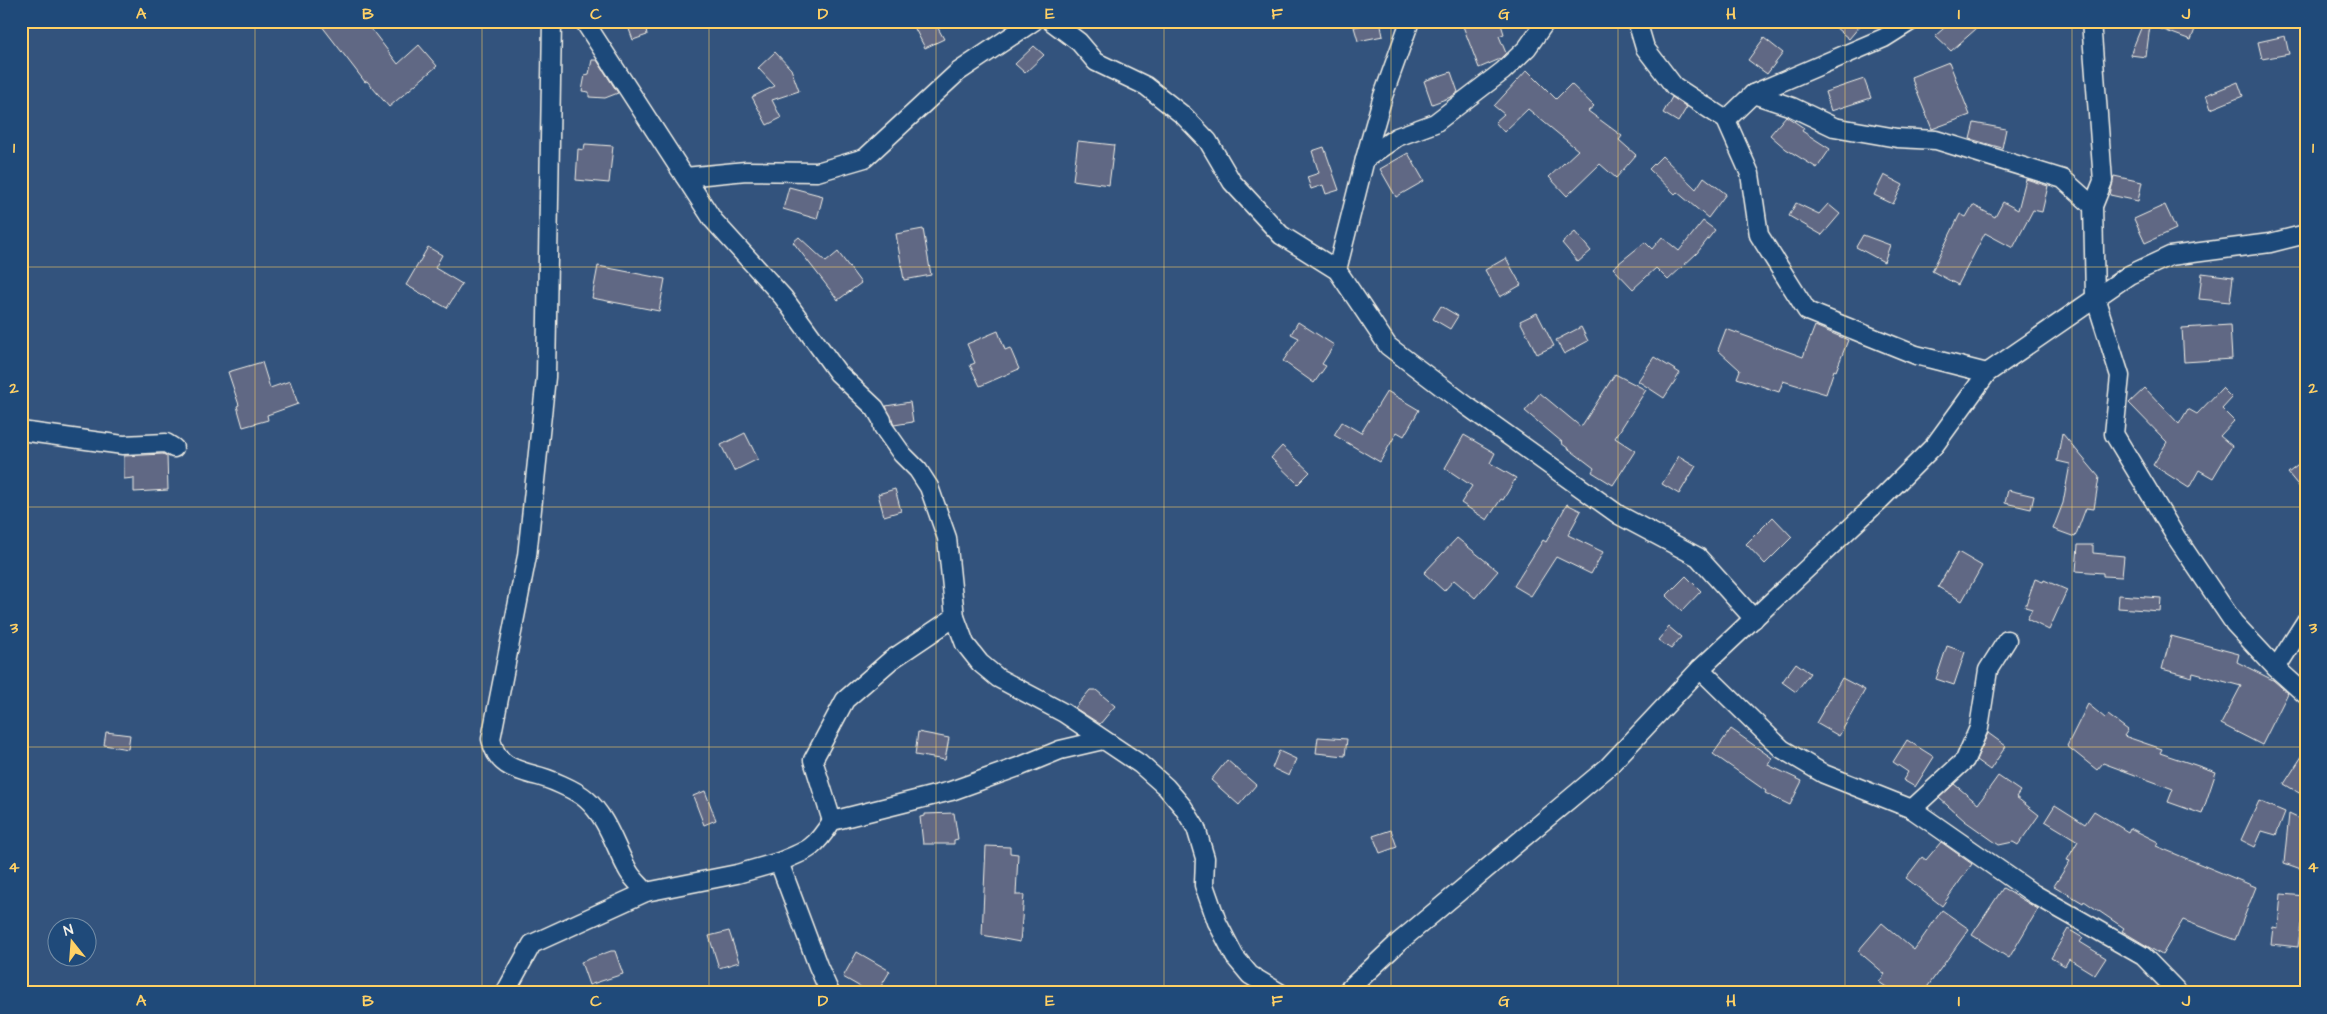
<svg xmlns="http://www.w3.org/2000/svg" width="2327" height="1014" font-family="'Architects Daughter',sans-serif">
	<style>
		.building { fill: #616884; stroke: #f4f1e8 }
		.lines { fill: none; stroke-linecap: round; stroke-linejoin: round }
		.minor-casing { stroke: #f4f1e8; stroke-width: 21 }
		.minor { stroke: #1f4a7a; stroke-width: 18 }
		.grid { fill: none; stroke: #ffd166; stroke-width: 1; stroke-opacity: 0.55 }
		.neatline { fill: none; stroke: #ffd166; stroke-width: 2 }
		.grid-label { font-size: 16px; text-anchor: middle; font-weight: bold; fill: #ffd166 }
	</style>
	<rect width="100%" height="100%" fill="#33537d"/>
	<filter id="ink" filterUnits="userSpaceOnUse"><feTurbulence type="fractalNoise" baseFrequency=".02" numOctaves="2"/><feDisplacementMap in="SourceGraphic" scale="10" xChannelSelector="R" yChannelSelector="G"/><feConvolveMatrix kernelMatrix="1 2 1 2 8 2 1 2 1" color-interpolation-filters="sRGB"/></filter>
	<g filter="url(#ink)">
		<g class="building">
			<path d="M 318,21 L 365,21 L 398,64 L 419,45 L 437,66 L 389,107 L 367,81 L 365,82 Z"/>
			<path d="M 626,21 L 645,21 L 647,35 L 633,40 Z"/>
			<path d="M 911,21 L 934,21 L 944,39 L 925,48 Z"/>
			<path d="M 1364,21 L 1380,21 L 1383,36 L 1358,41 L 1354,27 L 1364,25 Z"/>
			<path d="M 1461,21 L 1500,21 L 1504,34 L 1499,36 L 1506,53 L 1500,59 L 1479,68 Z"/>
			<path d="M 1828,21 L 1864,21 L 1849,39 Z"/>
			<path d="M 1952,21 L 1985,21 L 1951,51 L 1935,36 Z"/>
			<path d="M 2144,21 L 2198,21 L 2191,40 L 2150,25 L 2146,57 L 2130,55 Z"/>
			<path d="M 2285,36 L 2289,54 L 2262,59 L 2258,42 Z"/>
			<path d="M 1764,38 L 1783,53 L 1767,74 L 1748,60 Z"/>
			<path d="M 1034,46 L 1044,55 L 1025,73 L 1015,64 Z"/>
			<path d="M 775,52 L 791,69 L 799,91 L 772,100 L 781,118 L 767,125 L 752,97 L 775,86 L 758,68 Z"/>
			<path d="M 592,60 L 597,60 L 618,93 L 605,98 L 589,97 L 589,92 L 582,91 L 585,75 L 589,74 Z"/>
			<path d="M 1949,62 L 1970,115 L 1932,129 L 1911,77 Z"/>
			<path d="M 1527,70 L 1556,99 L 1571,84 L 1594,106 L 1588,111 L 1622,136 L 1619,140 L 1636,155 L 1616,178 L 1600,164 L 1567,196 L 1549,177 L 1578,150 L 1528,109 L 1504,132 L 1495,122 L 1504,114 L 1494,106 Z"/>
			<path d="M 1451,72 L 1458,92 L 1451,97 L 1432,104 L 1424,81 Z"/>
			<path d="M 1864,79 L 1871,98 L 1831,111 L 1825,92 Z"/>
			<path d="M 2238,82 L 2243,96 L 2211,109 L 2206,95 Z"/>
			<path d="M 1672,97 L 1687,107 L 1678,122 L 1663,113 Z"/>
			<path d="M 1786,116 L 1804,128 L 1802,131 L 1830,149 L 1817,168 L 1786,149 L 1770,135 Z"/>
			<path d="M 1974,123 L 2006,129 L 2002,148 L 1970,139 Z"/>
			<path d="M 1078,141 L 1114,145 L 1109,185 L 1073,180 Z"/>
			<path d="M 585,144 L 613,146 L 609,183 L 576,180 L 578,149 L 584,150 Z"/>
			<path d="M 1324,147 L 1339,190 L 1326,194 L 1323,185 L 1311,189 L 1307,177 L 1319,173 L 1312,151 Z"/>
			<path d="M 1408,153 L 1424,181 L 1396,197 L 1380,169 Z"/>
			<path d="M 1662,156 L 1696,189 L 1704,177 L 1726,194 L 1708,218 L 1677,192 L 1675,194 L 1649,169 Z"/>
			<path d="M 1884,175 L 1903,185 L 1893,204 L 1874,195 Z"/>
			<path d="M 2114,176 L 2142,182 L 2138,201 L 2110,195 Z"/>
			<path d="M 2026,179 L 2048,186 L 2042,212 L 2033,210 L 2013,248 L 1985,233 L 1958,285 L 1932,271 L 1960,214 L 1966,217 L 1973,205 L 1995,217 L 2003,202 L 2018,210 Z"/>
			<path d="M 789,187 L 823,196 L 817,219 L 783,209 Z"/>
			<path d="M 1796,203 L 1819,214 L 1828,204 L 1840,214 L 1822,235 L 1789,216 Z"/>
			<path d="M 2165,205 L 2176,229 L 2145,243 L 2134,219 Z"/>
			<path d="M 1703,221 L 1715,230 L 1697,253 L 1668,280 L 1656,268 L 1633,289 L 1613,268 L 1645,242 L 1652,249 L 1662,237 L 1679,251 Z"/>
			<path d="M 923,229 L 931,275 L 904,280 L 896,234 Z"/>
			<path d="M 1575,232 L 1591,251 L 1578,262 L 1562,243 Z"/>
			<path d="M 1863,235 L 1890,245 L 1884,262 L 1856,247 Z"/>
			<path d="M 799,237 L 826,262 L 838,252 L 861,283 L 838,300 L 793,242 Z"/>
			<path d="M 428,247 L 442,255 L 435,268 L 462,284 L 447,308 L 406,285 Z"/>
			<path d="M 1506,258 L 1521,285 L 1500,297 L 1485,270 Z"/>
			<path d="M 598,266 L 665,279 L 659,311 L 592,298 Z"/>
			<path d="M 2202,273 L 2233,277 L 2230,302 L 2199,299 Z"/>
			<path d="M 1441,306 L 1458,316 L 1450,329 L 1433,319 Z"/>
			<path d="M 1537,313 L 1554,346 L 1537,354 L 1520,321 Z"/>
			<path d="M 1298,322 L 1334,345 L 1322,364 L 1326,366 L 1314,383 L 1283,361 L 1299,338 L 1291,334 Z"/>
			<path d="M 2230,325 L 2232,359 L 2184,362 L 2182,328 Z"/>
			<path d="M 1815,326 L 1848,340 L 1836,371 L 1834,370 L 1826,394 L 1783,381 L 1779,392 L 1737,378 L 1740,370 L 1718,350 L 1726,329 L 1803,357 Z"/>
			<path d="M 1581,327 L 1588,341 L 1564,354 L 1556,340 Z"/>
			<path d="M 998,331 L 1005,350 L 1010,348 L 1019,369 L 980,386 L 970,365 L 975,363 L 967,344 Z"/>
			<path d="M 1654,357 L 1680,373 L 1664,398 L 1638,381 Z"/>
			<path d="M 262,362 L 270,388 L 290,381 L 298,404 L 267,415 L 268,420 L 243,427 L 237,406 L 239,405 L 228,372 Z"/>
			<path d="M 1615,374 L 1646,390 L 1615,438 L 1635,451 L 1613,485 L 1592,472 L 1594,468 L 1561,443 L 1562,442 L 1525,411 L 1540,393 L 1581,427 Z"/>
			<path d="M 2145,388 L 2179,424 L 2188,409 L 2197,414 L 2222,388 L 2232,398 L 2222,409 L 2234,421 L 2220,436 L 2232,446 L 2213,478 L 2199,470 L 2189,488 L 2153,465 L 2167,442 L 2129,403 Z"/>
			<path d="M 1387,391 L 1419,410 L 1404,436 L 1397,432 L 1380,462 L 1334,435 L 1342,422 L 1361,433 Z"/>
			<path d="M 910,402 L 913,422 L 894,425 L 886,406 Z"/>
			<path d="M 745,433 L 758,459 L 734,471 L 721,445 Z"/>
			<path d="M 2062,433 L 2099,477 L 2094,509 L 2086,508 L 2075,537 L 2053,529 L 2063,503 L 2070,464 L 2057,461 Z"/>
			<path d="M 1464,435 L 1495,453 L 1490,463 L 1516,478 L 1503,500 L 1501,499 L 1487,520 L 1461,503 L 1472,486 L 1445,468 Z"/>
			<path d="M 1282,446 L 1310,472 L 1298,484 L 1271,458 Z"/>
			<path d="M 163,454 L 167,456 L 168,490 L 134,492 L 134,478 L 124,479 L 124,456 Z"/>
			<path d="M 1679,456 L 1696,466 L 1679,494 L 1662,484 Z"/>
			<path d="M 2306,459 L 2306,495 L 2288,473 Z"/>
			<path d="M 895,489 L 901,511 L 884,516 L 878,494 Z"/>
			<path d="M 2008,490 L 2034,496 L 2031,509 L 2005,503 Z"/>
			<path d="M 1567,504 L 1581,511 L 1568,535 L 1603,552 L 1591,574 L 1556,557 L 1531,596 L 1514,586 L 1543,540 L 1546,542 Z"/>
			<path d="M 1773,517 L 1792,537 L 1765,564 L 1746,544 Z"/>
			<path d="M 1457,538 L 1498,571 L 1475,598 L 1454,580 L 1444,591 L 1424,573 Z"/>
			<path d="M 2078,545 L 2093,545 L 2093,553 L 2124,556 L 2122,577 L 2103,576 L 2103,573 L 2076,571 Z"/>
			<path d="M 1958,552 L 1982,566 L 1962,601 L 1938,587 Z"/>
			<path d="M 1686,576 L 1701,591 L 1682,611 L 1666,596 Z"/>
			<path d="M 2035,579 L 2043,582 L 2044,580 L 2067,590 L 2049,630 L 2027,619 L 2032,609 L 2025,607 Z"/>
			<path d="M 2119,595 L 2161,598 L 2160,611 L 2118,608 Z"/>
			<path d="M 1669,627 L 1681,637 L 1671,649 L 1658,640 Z"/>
			<path d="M 2171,636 L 2239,654 L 2237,662 L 2273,680 L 2288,693 L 2262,745 L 2221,724 L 2241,686 L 2193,673 L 2192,677 L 2162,669 Z"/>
			<path d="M 1947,646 L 1965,652 L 1954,685 L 1936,679 Z"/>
			<path d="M 1796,663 L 1810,673 L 1796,692 L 1782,682 Z"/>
			<path d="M 1842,678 L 1865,690 L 1839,736 L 1816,723 Z"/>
			<path d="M 1090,690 L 1096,690 L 1115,706 L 1100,724 L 1075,708 Z"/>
			<path d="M 2088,704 L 2105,718 L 2108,715 L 2128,730 L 2124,736 L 2162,749 L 2160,753 L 2216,772 L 2202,814 L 2168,802 L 2173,789 L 2103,763 L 2097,770 L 2067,746 Z"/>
			<path d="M 1731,729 L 1772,758 L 1768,765 L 1802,781 L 1790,805 L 1765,793 L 1766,791 L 1713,754 Z"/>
			<path d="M 106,732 L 130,735 L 128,749 L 104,745 Z"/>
			<path d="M 918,732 L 949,738 L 945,760 L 915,755 Z"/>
			<path d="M 1988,733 L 2006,746 L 1990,770 L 1976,760 Z"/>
			<path d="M 1318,737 L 1347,739 L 1345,756 L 1316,753 Z"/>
			<path d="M 1907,740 L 1934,757 L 1915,787 L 1903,780 L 1908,772 L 1893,762 Z"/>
			<path d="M 2306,750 L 2306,797 L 2284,784 Z"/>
			<path d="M 1279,751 L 1296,759 L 1289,776 L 1272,768 Z"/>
			<path d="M 1227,760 L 1256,785 L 1239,805 L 1211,780 Z"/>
			<path d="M 1998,776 L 2020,791 L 2016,797 L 2039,815 L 2018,845 L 2013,842 L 1999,845 L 1965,821 L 1939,798 L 1954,784 L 1978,804 Z"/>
			<path d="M 705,791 L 716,820 L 704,825 L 693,796 Z"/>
			<path d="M 2259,801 L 2285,812 L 2276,835 L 2262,831 L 2255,847 L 2241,840 Z"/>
			<path d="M 2055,805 L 2085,824 L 2094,811 L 2128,832 L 2130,828 L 2158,842 L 2156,846 L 2256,887 L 2235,940 L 2183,920 L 2162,955 L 2122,931 L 2124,928 L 2084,901 L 2083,903 L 2054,886 L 2070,861 L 2067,860 L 2078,841 L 2045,821 Z"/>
			<path d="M 954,813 L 958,839 L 954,840 L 954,844 L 923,844 L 920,817 L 925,816 L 925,814 Z"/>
			<path d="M 2289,814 L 2306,822 L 2306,858 L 2301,869 L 2284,863 Z"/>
			<path d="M 1391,830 L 1397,847 L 1380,853 L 1373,836 Z"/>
			<path d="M 1941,842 L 1972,864 L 1942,906 L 1906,878 L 1922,857 L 1926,860 Z"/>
			<path d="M 986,846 L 1010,847 L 1010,853 L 1018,854 L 1016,895 L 1024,895 L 1020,942 L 982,935 Z"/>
			<path d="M 2003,888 L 2038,909 L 2009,958 L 1972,935 Z"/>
			<path d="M 2281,894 L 2306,896 L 2306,924 L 2301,924 L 2298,947 L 2271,944 L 2273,927 L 2278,928 Z"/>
			<path d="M 1942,910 L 1969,929 L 1923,993 L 1895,993 L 1879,982 L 1885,974 L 1858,951 L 1882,923 L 1914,950 Z"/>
			<path d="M 2068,929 L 2083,938 L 2080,942 L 2106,958 L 2095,975 L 2069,959 L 2065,966 L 2051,958 Z"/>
			<path d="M 729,931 L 739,962 L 719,968 L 709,936 Z"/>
			<path d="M 611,951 L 615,951 L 623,974 L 589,985 L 581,962 Z"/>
			<path d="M 857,952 L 890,971 L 877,993 L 871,993 L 843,977 Z"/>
		</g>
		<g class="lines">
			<g class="minor-casing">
				<g id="minor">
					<path d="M 552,21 L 546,377 L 527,556 L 491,739 C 496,764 512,769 534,775 C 548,778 576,790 586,799 C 608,818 615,848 629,872 C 633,879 641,886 646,892"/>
					<path d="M 584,21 L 713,220 L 783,297 L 838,373 L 875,408 L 882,420 L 883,427 L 902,454 L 918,470 L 929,487 L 947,538 L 955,617 L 965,644 L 980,663 L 998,678 L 1064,713 L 1140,764 L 1166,787 L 1183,807 L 1196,828 L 1205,858 L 1204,885 L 1217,922 L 1235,957 L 1250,975 L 1280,993"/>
					<path d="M 1051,21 L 1079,42 L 1096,62 L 1146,86 L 1184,116 L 1208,141 L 1232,182 L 1281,235 L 1337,270 L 1388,346 L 1467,406 L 1619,515 L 1698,557 L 1754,619"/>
					<path d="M 1637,21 L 1645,48 L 1674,86 L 1726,120 L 1750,174 L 1759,235 L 1807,311 L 1916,355 L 1987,373"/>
					<path d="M 2091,21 L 2103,181 L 2093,206 L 2095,297 L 2120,376 L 2114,434 L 2176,537 L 2234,623 L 2276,668 L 2306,695"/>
					<path d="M 1753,94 L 1792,107 L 1834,127 L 1897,138 L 1936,140 L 2063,179 L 2093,206"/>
					<path d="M 1726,120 L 1753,94 L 1884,38 L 1911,21"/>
					<path d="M 1365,159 L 1383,96 L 1410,21"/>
					<path d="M 685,177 L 746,171 L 817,172 L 865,158 L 958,72 L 1034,21"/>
					<path d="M 1337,270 L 1365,159 L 1397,137 L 1435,123 L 1503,71 L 1527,48 L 1546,21"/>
					<path d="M 21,431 L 123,445 L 166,443 L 174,448"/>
					<path d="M 2276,668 L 2306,621"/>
					<path d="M 1700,669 L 1782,749 L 1824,774 L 1912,809 L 2034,894 L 2143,956 L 2179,993"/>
					<path d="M 1912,809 L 1965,760 L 1979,728 L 1988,670 L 2007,640"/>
					<path d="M 832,821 L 813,760 L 845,700 L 891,660 L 955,617"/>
					<path d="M 779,862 C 809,850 814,849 832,821 L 951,791 L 1021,766 L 1060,750 L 1103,740"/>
					<path d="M 505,993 L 532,944 L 646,892 L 737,874 L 779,862 L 818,966 L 830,993"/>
					<path d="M 1345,993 L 1399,942 L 1608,767 L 1700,669 L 1880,500 L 1934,446 L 1987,373 L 2129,275 L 2170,256 L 2270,243 L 2306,234"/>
				</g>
			</g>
			<use href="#minor" class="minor"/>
		</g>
	</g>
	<path class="grid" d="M 255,21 L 255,993M 482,21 L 482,993M 709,21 L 709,993M 936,21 L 936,993M 1164,21 L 1164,993M 1391,21 L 1391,993M 1618,21 L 1618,993M 1845,21 L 1845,993M 2072,21 L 2072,993M 21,267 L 2306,267M 21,507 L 2306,507M 21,747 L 2306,747"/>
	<rect width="2327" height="1014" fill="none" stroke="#1f4a7a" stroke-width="55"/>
	<g transform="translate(72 942) rotate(343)"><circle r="24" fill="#1f4a7a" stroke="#748da6"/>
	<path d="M0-4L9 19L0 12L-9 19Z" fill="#ffd166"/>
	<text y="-8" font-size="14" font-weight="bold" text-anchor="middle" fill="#f4f1e8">N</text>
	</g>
	<rect x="28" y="28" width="2272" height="958" class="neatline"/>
	<g class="grid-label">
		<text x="141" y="19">A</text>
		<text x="368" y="19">B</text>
		<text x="596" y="19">C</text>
		<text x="823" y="19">D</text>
		<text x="1050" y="19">E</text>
		<text x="1277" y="19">F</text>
		<text x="1504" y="19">G</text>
		<text x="1731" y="19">H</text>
		<text x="1959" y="19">I</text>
		<text x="2186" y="19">J</text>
		<text x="14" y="153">1</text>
		<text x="2313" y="153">1</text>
		<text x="14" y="393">2</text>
		<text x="2313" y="393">2</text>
		<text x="14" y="633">3</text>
		<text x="2313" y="633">3</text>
		<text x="14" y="872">4</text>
		<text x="2313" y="872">4</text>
		<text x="141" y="1006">A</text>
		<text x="368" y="1006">B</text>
		<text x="596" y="1006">C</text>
		<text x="823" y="1006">D</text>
		<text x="1050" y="1006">E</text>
		<text x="1277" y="1006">F</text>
		<text x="1504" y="1006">G</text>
		<text x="1731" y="1006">H</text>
		<text x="1959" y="1006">I</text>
		<text x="2186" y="1006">J</text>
	</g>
</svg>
